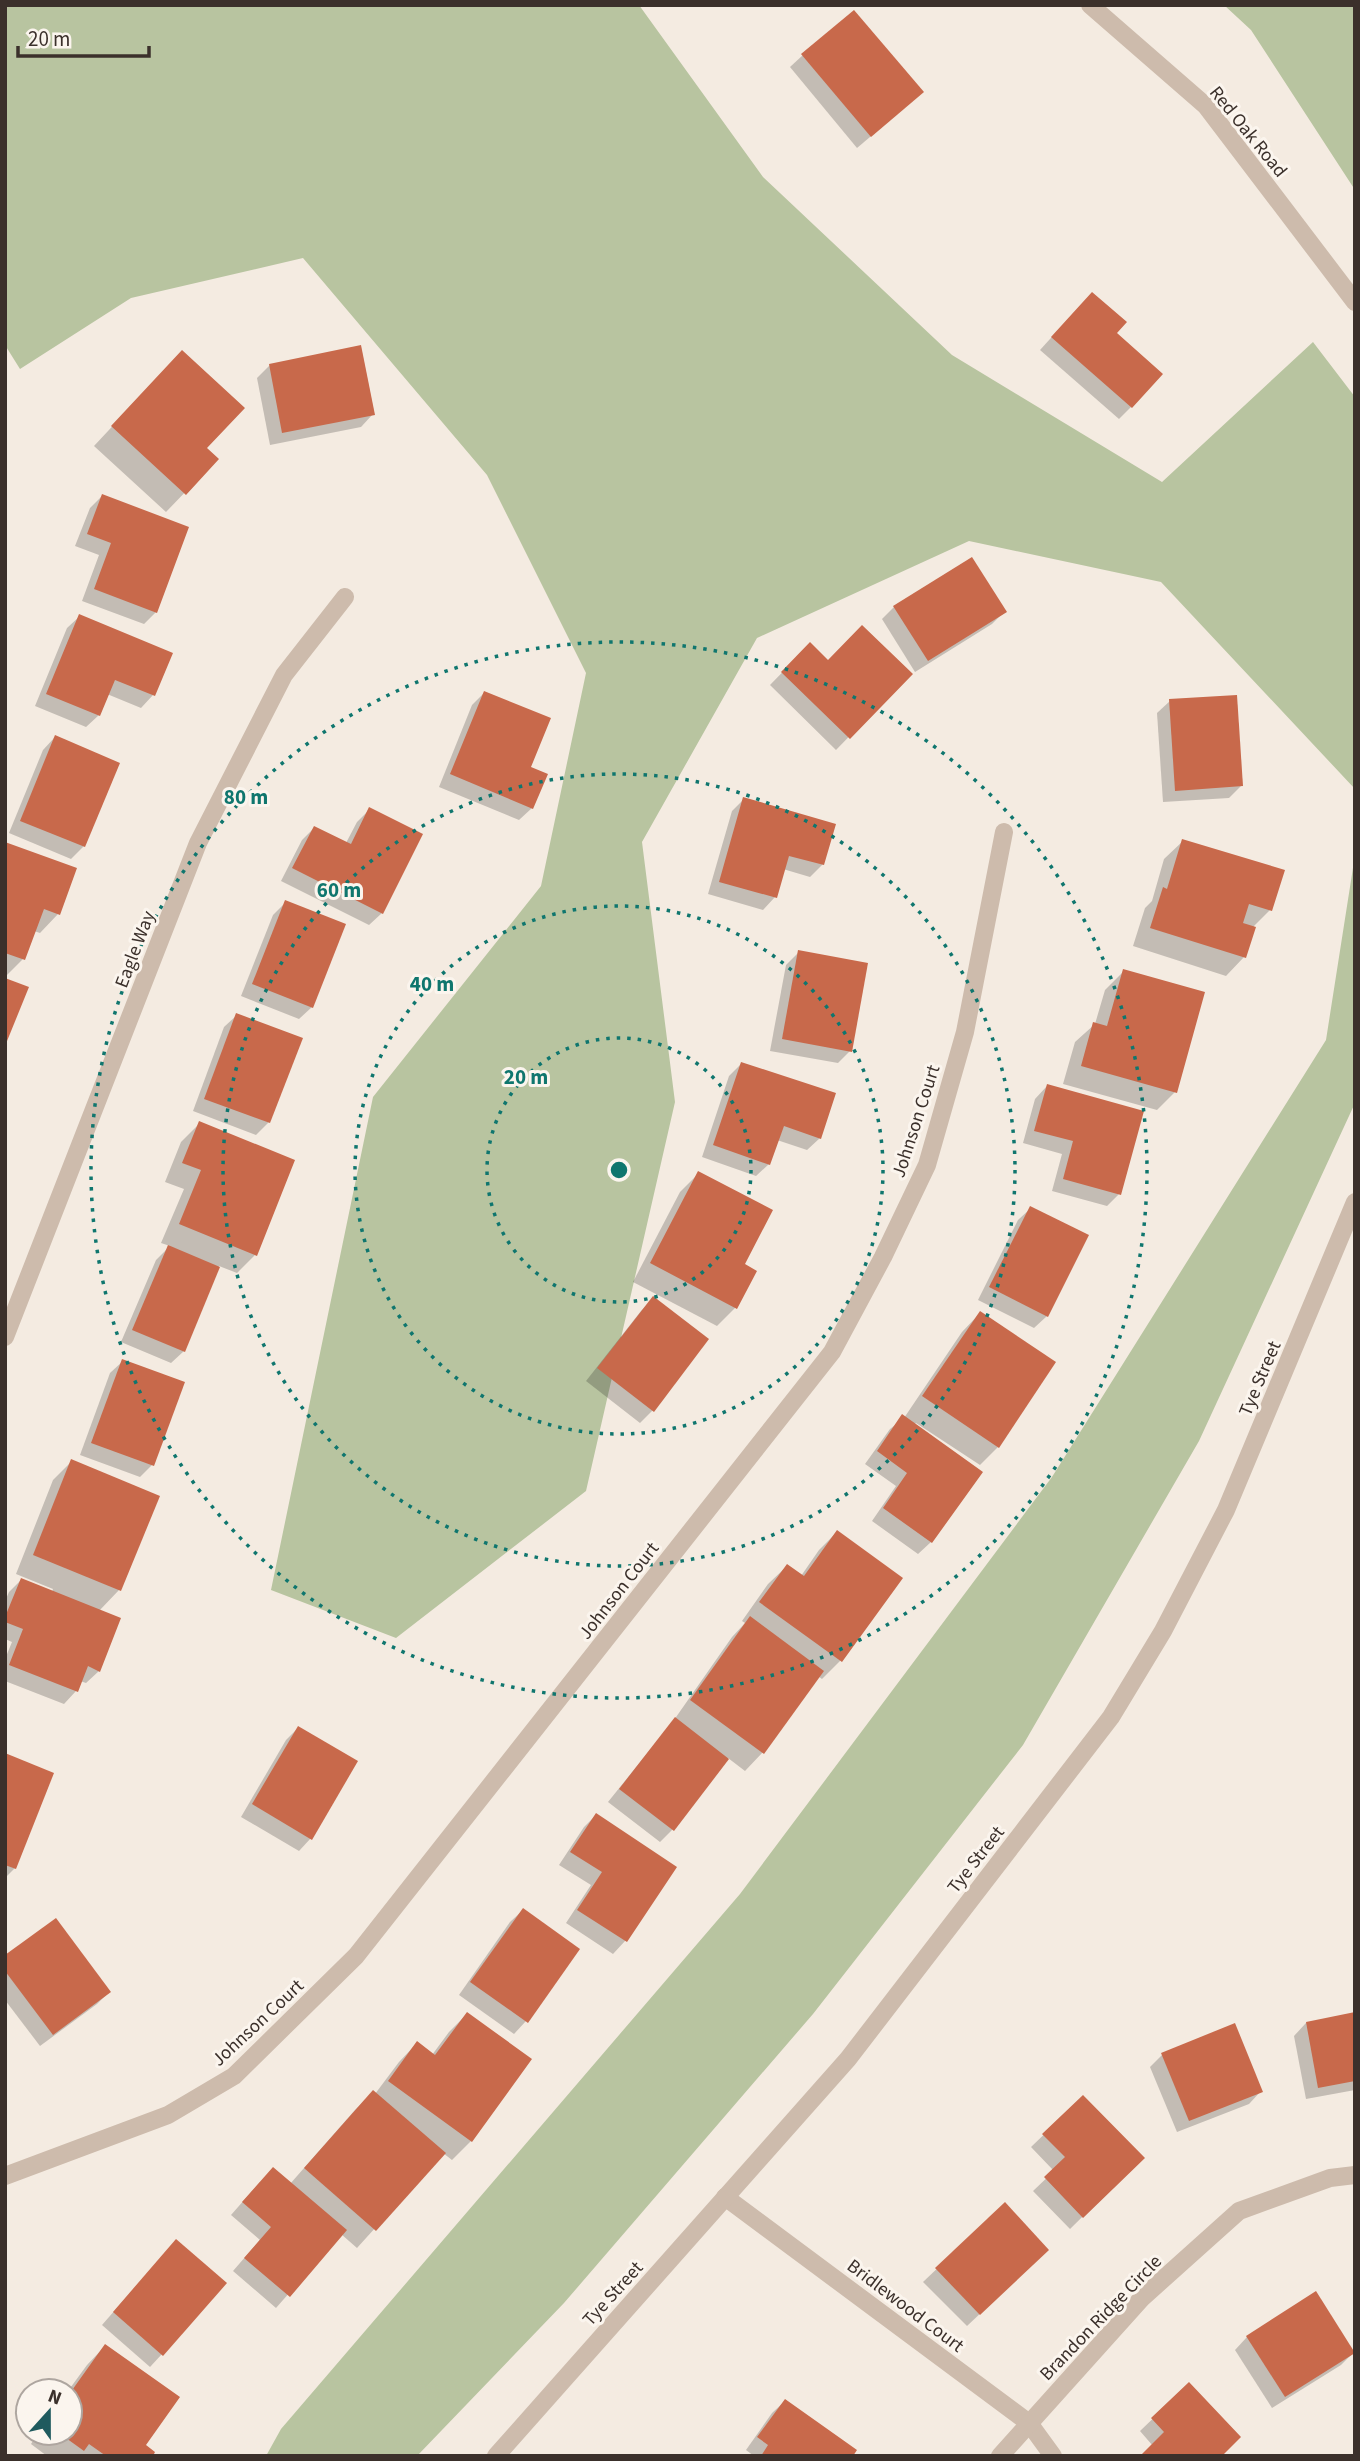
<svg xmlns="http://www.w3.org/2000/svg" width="1360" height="2461" font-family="'Source Sans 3',sans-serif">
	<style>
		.green { fill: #b8c4a0 }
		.shadow { fill: #0003 }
		.building { fill: #c8694b }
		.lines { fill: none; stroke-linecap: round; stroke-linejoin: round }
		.minor { stroke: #cdbbac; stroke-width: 18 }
		.tertiary { stroke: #cdbbac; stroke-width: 18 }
		.ring { fill: none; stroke: #0f766e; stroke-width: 3.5; stroke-dasharray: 3.5 7 }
		.labels { text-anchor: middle; stroke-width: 6; stroke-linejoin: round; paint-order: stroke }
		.street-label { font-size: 19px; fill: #3b302b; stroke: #fbf5ee }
		.centre { fill: #0f766e; stroke: #fbf5ee; stroke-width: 3.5 }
		.ring-label { font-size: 21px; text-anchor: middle; font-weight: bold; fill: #0f766e; stroke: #fbf5ee; stroke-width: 6; stroke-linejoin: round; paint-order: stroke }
	</style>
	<rect width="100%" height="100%" fill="#f4ebe1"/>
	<g class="green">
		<path d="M 5,5 L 639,5 L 763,177 L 952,355 L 1162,482 L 1313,342 L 1355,397 L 1355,789 L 1161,582 L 969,541 L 757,638 L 642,842 L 675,1102 L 586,1491 L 396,1638 L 271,1590 L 373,1097 L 541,886 L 586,673 L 487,475 L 303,258 L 131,298 L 20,369 L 5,345 Z"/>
		<path d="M 1224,5 L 1355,5 L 1355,190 L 1251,30 Z"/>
		<path d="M 1355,855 L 1355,1103 L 1199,1441 L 1023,1745 L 813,2014 L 564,2303 L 417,2456 L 266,2456 L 281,2429 L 740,1894 L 1052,1477 L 1326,1040 Z"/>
	</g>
	<g class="shadow">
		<path d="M 803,55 L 909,104 L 857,148 L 790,67 Z"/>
		<path d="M 1080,306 L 1115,333 L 1131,407 L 1119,419 L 1040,350 Z"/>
		<path d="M 270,365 L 373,414 L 361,427 L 270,445 L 257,378 Z"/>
		<path d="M 164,371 L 205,448 L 217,459 L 166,512 L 94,446 Z"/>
		<path d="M 102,496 L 156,612 L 144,624 L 82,601 L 99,555 L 75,546 L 90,508 Z"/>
		<path d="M 894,607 L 1005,611 L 992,624 L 915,672 L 882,619 Z"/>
		<path d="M 80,616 L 153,695 L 141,708 L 107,694 L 99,715 L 86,727 L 35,706 L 67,628 Z"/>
		<path d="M 810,644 L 828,662 L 910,674 L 836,750 L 770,685 Z"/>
		<path d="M 484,693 L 532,808 L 519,820 L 439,787 L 472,705 Z"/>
		<path d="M 1170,701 L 1241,786 L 1229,798 L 1163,802 L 1157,713 Z"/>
		<path d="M 55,737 L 118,764 L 84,846 L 71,859 L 9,833 L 43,750 Z"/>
		<path d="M 744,799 L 823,864 L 810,877 L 783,869 L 775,897 L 763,910 L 708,894 L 732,811 Z"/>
		<path d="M 369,810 L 382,913 L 369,925 L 281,881 L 302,840 L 314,828 L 346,843 L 357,822 Z"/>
		<path d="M 1183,841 L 1270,910 L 1254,926 L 1244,957 L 1226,976 L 1133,946 L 1145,908 L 1152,901 L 1164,859 Z"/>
		<path d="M 5,844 L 75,869 L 58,914 L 40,933 L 34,931 L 23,959 L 5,977 Z"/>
		<path d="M 286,902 L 312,1007 L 299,1019 L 241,996 L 273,915 Z"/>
		<path d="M 799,952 L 850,1051 L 838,1063 L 770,1051 L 786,965 Z"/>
		<path d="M 1124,971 L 1175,1092 L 1157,1110 L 1063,1084 L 1075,1042 L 1095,1024 L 1105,990 Z"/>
		<path d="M 237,1015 L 269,1122 L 256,1135 L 193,1111 L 224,1027 Z"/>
		<path d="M 741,1064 L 820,1138 L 807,1150 L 777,1140 L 769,1164 L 756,1176 L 702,1157 L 729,1076 Z"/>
		<path d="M 1047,1086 L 1119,1194 L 1107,1206 L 1052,1191 L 1062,1154 L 1023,1143 L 1035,1099 Z"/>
		<path d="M 200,1123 L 255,1255 L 237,1273 L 219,1266 L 184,1351 L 171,1363 L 121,1342 L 156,1260 L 170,1246 L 161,1243 L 184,1189 L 165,1182 L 181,1142 Z"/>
		<path d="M 698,1174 L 735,1308 L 717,1326 L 633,1282 L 680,1192 Z"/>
		<path d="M 1031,1208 L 1047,1316 L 1034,1328 L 978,1300 L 1018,1220 Z"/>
		<path d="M 653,1298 L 653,1410 L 640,1423 L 586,1381 L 641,1311 Z"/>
		<path d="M 980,1313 L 998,1447 L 980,1465 L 916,1423 L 914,1425 L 931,1542 L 918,1554 L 872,1521 L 896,1486 L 865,1464 L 890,1429 L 904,1418 L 962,1332 Z"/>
		<path d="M 123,1361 L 152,1465 L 140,1477 L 80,1455 L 110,1373 Z"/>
		<path d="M 72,1461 L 119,1590 L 99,1611 L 99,1671 L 86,1683 L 80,1681 L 76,1691 L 64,1704 L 5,1681 L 5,1659 L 12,1642 L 5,1639 L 5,1601 L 9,1592 L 21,1580 L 52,1592 L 53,1589 L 16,1574 L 53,1480 Z"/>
		<path d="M 837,1532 L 840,1661 L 822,1679 L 818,1676 L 763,1752 L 745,1771 L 728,1758 L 672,1830 L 660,1842 L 608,1802 L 674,1720 L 732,1637 L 745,1623 L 742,1621 L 768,1584 L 787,1566 L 801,1576 L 819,1550 Z"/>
		<path d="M 298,1728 L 311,1838 L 299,1851 L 241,1817 L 286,1740 Z"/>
		<path d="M 5,1755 L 15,1868 L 5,1878 Z"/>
		<path d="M 596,1815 L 674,1867 L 625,1941 L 613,1954 L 566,1923 L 591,1885 L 559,1865 L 584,1827 Z"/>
		<path d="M 523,1910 L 526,2021 L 514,2034 L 459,1995 L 510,1922 Z"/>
		<path d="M 5,1958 L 109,1992 L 97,2004 L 40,2046 L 5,2000 Z"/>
		<path d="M 467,2014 L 530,2059 L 471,2141 L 452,2160 L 443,2153 L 357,2248 L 341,2234 L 276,2308 L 233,2271 L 260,2240 L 231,2215 L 260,2182 L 290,2184 L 355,2110 L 373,2092 L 375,2094 L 399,2062 L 417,2043 L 432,2055 L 449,2032 Z"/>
		<path d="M 1355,2014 L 1355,2090 L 1306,2099 L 1294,2036 L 1306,2023 Z"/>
		<path d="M 1162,2055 L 1261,2091 L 1249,2104 L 1177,2132 L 1150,2067 Z"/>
		<path d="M 1083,2097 L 1142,2158 L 1070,2229 L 1033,2191 L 1054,2171 L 1031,2147 Z"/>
		<path d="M 1005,2204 L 1035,2262 L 967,2326 L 923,2282 Z"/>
		<path d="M 164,2254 L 162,2354 L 150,2367 L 102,2325 Z"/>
		<path d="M 1247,2337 L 1353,2353 L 1341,2365 L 1272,2408 L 1235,2350 Z"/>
		<path d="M 105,2346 L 144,2446 L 151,2456 L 47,2456 L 31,2444 L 38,2433 L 70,2433 L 70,2391 L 68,2391 L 87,2365 Z"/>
		<path d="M 1189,2384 L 1220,2456 L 1142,2456 L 1153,2446 L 1140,2431 Z"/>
		<path d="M 785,2401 L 851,2456 L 754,2456 L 746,2450 L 772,2413 Z"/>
	</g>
	<g class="building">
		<path d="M 854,10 L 924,92 L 871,137 L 801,54 Z"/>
		<path d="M 1092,292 L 1127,322 L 1117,333 L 1163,374 L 1132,408 L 1051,337 Z"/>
		<path d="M 361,345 L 375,415 L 282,433 L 269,364 Z"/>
		<path d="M 182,350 L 245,408 L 207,448 L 219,459 L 186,495 L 111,426 Z"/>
		<path d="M 102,494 L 189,527 L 157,613 L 94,589 L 111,543 L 87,534 Z"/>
		<path d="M 972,557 L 1007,612 L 928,661 L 893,606 Z"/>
		<path d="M 79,614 L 173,653 L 155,696 L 115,680 L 100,716 L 46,694 Z"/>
		<path d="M 862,625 L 913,674 L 850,739 L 781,672 L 810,642 L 828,660 Z"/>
		<path d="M 484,691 L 551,718 L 531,767 L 548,774 L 533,809 L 450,774 Z"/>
		<path d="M 1237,695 L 1243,786 L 1175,791 L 1169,699 Z"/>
		<path d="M 55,735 L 120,763 L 85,847 L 20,821 Z"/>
		<path d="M 743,797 L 836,824 L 824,865 L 789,856 L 777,898 L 719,882 Z"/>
		<path d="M 369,807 L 423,834 L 383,914 L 292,868 L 314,826 L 351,844 Z"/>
		<path d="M 1182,839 L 1285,870 L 1272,911 L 1249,904 L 1243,923 L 1256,927 L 1246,958 L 1150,928 L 1163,887 L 1167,889 Z"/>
		<path d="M 5,842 L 77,868 L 60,915 L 44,909 L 25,960 L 5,953 Z"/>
		<path d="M 285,900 L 346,924 L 313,1008 L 252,984 Z"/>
		<path d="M 798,950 L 868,963 L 852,1052 L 782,1039 Z"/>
		<path d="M 1123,969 L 1205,992 L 1177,1093 L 1081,1066 L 1093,1022 L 1107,1026 Z"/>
		<path d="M 5,978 L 29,987 L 5,1046 Z"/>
		<path d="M 236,1013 L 303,1038 L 270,1123 L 204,1099 Z"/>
		<path d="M 741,1062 L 836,1093 L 821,1139 L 784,1126 L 770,1165 L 713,1145 Z"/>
		<path d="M 1047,1084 L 1144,1111 L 1121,1195 L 1063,1179 L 1073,1141 L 1034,1131 Z"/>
		<path d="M 199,1121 L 295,1160 L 257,1256 L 179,1224 L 201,1170 L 182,1163 Z"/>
		<path d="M 698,1171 L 773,1210 L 745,1264 L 757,1271 L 737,1309 L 650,1263 Z"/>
		<path d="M 1030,1206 L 1089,1235 L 1048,1317 L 989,1287 Z"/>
		<path d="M 168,1245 L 220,1267 L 185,1352 L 132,1330 Z"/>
		<path d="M 653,1296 L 709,1339 L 654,1412 L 597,1368 Z"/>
		<path d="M 980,1311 L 1056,1362 L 999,1448 L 922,1396 Z"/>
		<path d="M 122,1359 L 185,1382 L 154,1466 L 91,1443 Z"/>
		<path d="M 902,1414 L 983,1472 L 932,1543 L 883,1508 L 907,1473 L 877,1451 Z"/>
		<path d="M 71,1459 L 160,1496 L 121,1591 L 33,1555 Z"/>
		<path d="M 837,1530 L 903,1578 L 842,1662 L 759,1602 L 787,1564 L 804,1576 Z"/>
		<path d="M 21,1578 L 121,1618 L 100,1672 L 88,1666 L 78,1692 L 9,1665 L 23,1629 L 5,1622 L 5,1617 Z"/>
		<path d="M 750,1616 L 824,1671 L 764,1754 L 690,1700 Z"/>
		<path d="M 675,1717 L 729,1759 L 674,1831 L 619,1789 Z"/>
		<path d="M 298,1726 L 358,1761 L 312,1840 L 252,1804 Z"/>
		<path d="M 5,1753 L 54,1773 L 16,1869 L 5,1865 Z"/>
		<path d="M 596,1813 L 677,1867 L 627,1942 L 577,1910 L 602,1872 L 570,1852 Z"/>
		<path d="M 523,1908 L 580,1949 L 528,2023 L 470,1982 Z"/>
		<path d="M 56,1918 L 111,1992 L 53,2035 L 5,1971 L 5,1955 Z"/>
		<path d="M 467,2012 L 532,2059 L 472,2142 L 388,2081 L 417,2041 L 435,2055 Z"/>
		<path d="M 1355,2012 L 1355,2081 L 1318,2088 L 1306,2022 Z"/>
		<path d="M 1235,2023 L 1263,2092 L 1189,2121 L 1161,2053 Z"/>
		<path d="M 373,2090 L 446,2153 L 376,2231 L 304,2168 Z"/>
		<path d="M 1083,2095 L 1145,2158 L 1083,2218 L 1044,2177 L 1065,2157 L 1042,2134 Z"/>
		<path d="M 273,2167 L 347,2230 L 290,2297 L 244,2258 L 271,2227 L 242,2202 Z"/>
		<path d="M 1005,2202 L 1049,2250 L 980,2315 L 935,2268 Z"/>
		<path d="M 176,2239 L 227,2283 L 163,2356 L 113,2312 Z"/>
		<path d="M 1316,2291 L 1355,2353 L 1285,2397 L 1246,2336 Z"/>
		<path d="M 105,2344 L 180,2397 L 146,2445 L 155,2452 L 153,2456 L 106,2456 L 89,2444 L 84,2451 L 59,2433 L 70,2433 L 70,2393 Z"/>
		<path d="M 1189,2382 L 1241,2437 L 1222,2456 L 1143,2456 L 1142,2454 L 1164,2432 L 1151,2418 Z"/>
		<path d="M 785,2399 L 857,2450 L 853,2456 L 761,2456 L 768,2445 L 757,2437 Z"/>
	</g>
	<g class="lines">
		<g class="minor">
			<path d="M 5,1337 L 198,843 L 284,675 L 345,597"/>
			<path d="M 5,2176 L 168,2115 L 234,2076 L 356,1956 L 832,1352 L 883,1257 L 927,1165 L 965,1032 L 1004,832"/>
			<path d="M 725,2197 L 1029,2423 L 1053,2456"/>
			<path d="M 1000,2456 L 1142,2298 L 1239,2211 L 1330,2178 L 1355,2175"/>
		</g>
		<g class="tertiary">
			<path d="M 1090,5 L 1206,106 L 1355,302"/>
			<path d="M 496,2456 L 848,2059 L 1111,1717 L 1163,1631 L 1226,1510 L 1355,1202"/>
		</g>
	</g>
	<g class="ring">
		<circle cx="619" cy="1170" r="132"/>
		<circle cx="619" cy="1170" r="264"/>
		<circle cx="619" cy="1170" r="396"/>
		<circle cx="619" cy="1170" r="528"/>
	</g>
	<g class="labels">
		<g class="street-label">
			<text transform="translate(1249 131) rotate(51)" y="7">Red Oak Road</text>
			<text transform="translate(134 949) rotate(-69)" y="7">Eagle Way</text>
			<text transform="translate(915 1121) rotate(-72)" y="7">Johnson Court</text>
			<text transform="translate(1259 1378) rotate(-67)" y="7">Tye Street</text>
			<text transform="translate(618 1590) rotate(-52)" y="7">Johnson Court</text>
			<text transform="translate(975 1859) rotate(-52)" y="7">Tye Street</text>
			<text transform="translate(257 2022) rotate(-43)" y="7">Johnson Court</text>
			<text transform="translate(612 2293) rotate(-48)" y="7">Tye Street</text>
			<text transform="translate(906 2305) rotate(37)" y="7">Bridlewood Court</text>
			<text transform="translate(1100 2317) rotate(-46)" y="7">Brandon Ridge Circle</text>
		</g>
	</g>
	<circle cx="619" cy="1170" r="10" class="centre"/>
	<g class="ring-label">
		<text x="246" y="804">80 m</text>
		<text x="339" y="897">60 m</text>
		<text x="432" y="991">40 m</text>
		<text x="526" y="1084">20 m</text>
	</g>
	<rect width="1360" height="2461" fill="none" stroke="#3b302b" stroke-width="14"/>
	<g transform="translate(49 2412) rotate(21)"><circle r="33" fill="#fbf5ee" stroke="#aea6a0" stroke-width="2"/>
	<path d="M0-5L12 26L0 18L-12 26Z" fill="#1f5a5e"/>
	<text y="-10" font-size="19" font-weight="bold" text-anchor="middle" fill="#3b302b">N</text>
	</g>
	<path d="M18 46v10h131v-10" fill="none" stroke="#3b302b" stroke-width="3.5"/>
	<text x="28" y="46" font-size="21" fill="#3b302b" stroke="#fbf5ee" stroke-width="5" paint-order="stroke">20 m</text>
</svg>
